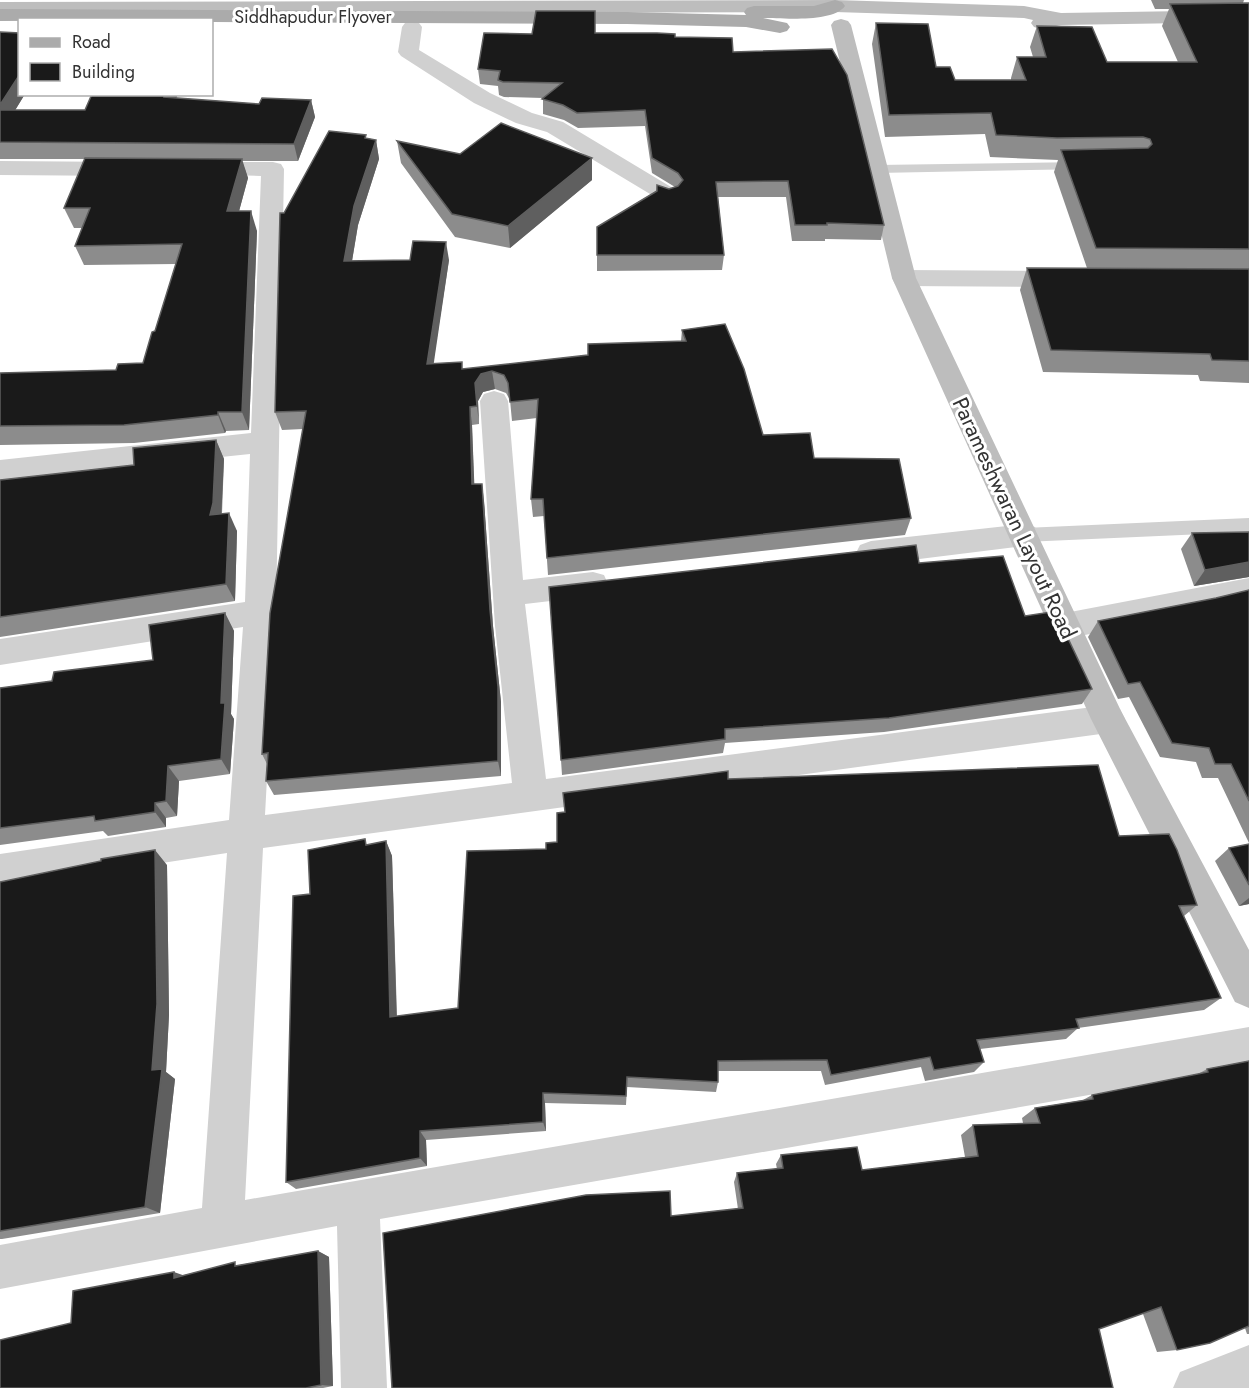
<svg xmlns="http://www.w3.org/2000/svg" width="1249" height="1388" font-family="Jost,sans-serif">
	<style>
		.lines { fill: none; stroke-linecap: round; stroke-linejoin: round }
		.lane { fill: #d0d0d0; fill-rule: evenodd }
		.street { fill: #d0d0d0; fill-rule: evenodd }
		.secondary { fill: #bdbdbd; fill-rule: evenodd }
		.primary { fill: #ababab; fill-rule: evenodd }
		.wall { fill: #8c8c8c }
		.shaded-wall { fill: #5f5f5f }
		.building { fill: #1a1a1a; stroke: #5f5f5f; stroke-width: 1.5 }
		.labels { text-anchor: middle; stroke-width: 6; stroke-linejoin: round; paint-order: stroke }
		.far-street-label { font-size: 18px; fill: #333; stroke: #fff }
		.street-label { font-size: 22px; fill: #333; stroke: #fff }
	</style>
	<rect width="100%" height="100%" fill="#fff"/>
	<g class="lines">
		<g class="lane">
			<path d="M 1083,162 L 1088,163 L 1090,166 L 1088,169 L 877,173 L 870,169 L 877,165 Z"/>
			<path d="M 1249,518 L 1249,532 L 1024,542 L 1017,540 L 1014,535 L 1017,530 L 1024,528 Z"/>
		</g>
		<g class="street">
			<path d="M 412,21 L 419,23 L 422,27 L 419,50 L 490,93 L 532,113 L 563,122 L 676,190 L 680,195 L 676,200 L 668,202 L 660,200 L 547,132 L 516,123 L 474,103 L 401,56 L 398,52 L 402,27 L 405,23 Z"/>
			<path d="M 0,161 L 127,162 L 135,164 L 138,169 L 135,174 L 127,176 L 0,175 Z"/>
			<path d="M 200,162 L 273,162 L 281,164 L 284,169 L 276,612 L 265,815 L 512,783 L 495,626 L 480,401 L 484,394 L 494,391 L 504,394 L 508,401 L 523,580 L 593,572 L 604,575 L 608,584 L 604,593 L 593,596 L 525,604 L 546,779 L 1108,705 L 1120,709 L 1125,719 L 1120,729 L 1108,733 L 263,848 L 245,1200 L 1249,1027 L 1249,1067 L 380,1219 L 387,1388 L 341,1388 L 337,1226 L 0,1289 L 0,1245 L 202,1208 L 227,853 L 0,888 L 0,854 L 229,820 L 243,627 L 0,665 L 0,639 L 245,602 L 250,454 L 0,480 L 0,460 L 251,433 L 261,176 L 192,174 L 189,169 L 192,164 Z"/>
			<path d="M 904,270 L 1067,271 L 1076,273 L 1080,279 L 1076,285 L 1067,287 L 904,286 L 895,284 L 892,278 L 895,272 Z"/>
			<path d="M 1024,524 L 1035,527 L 1039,535 L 1035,543 L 1024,546 L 871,565 L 860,561 L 856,553 L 860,545 L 871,541 Z"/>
			<path d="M 1249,578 L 1249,602 L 1065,639 L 1054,635 L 1049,626 L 1054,617 L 1065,613 Z"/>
			<path d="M 1249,1345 L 1249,1388 L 1173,1388 L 1180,1372 Z"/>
		</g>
		<g class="secondary">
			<path d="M 835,0 L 1024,6 L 1061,13 L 1249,10 L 1249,22 L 1061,25 L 1041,29 L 1034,27 L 1031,23 L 1033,20 L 1024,18 L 835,12 L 0,14 L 0,2 Z"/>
			<path d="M 841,19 L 848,21 L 851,25 L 916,278 L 1121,711 L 1249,950 L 1249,1008 L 1235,1002 L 1091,719 L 892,278 L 831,25 L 834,21 Z"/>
		</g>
		<path class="primary" d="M 835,0 L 842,2 L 845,6 C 833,23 782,18 763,18 L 787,23 L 790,27 L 787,31 L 780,33 L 746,27 L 627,24 L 212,22 L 212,20 L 0,21 L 0,9 L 627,12 L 746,15 L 744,12 L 747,8 L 754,6 L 814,6 Z"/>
	</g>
	<g class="wall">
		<path d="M 1151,0 L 1244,0 L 1243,3 L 1249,3 L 1249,383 L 1200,381 L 1198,375 L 1043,372 L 1020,290 L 1027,268 L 1087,268 L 1054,172 L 1058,160 L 990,157 L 985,134 L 885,137 L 872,44 L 876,23 L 936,67 L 955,80 L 1011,80 L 1011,78 L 1017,57 L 1033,57 L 1030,47 L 1037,26 L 1107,62 L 1178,62 L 1162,26 L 1169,9 L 1155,9 Z"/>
		<path d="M 0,32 L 20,94 L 25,94 L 15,110 L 85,110 L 176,98 L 259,104 L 311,100 L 315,117 L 298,161 L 242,161 L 248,178 L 239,211 L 257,231 L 249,430 L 226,431 L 225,433 L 134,443 L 0,445 L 0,373 L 116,370 L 143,363 L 155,331 L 176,264 L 84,265 L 75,246 L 82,228 L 74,228 L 64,208 L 85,159 L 0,159 Z"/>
		<path d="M 596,33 L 675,37 L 733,52 L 884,225 L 881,240 L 825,239 L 825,241 L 792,241 L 786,197 L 718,197 L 724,255 L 722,270 L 597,271 L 597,227 L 656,191 L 657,185 L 669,189 L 675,187 L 652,173 L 645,126 L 578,128 L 564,120 L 543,114 L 543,98 L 504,97 L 499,95 L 498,86 L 480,84 L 478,69 L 532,34 Z"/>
		<path d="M 367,138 L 376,140 L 379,159 L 358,225 L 352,261 L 449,260 L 433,363 L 463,369 L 588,355 L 681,341 L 682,330 L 763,435 L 814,458 L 911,518 L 905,535 L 548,575 L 544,516 L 533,517 L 531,499 L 537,418 L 512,421 L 510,400 L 506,393 L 495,389 L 483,392 L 478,401 L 479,424 L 472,425 L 474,484 L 484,501 L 493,626 L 501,702 L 501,776 L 274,795 L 266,781 L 267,764 L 262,754 L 303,429 L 282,430 L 275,412 L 284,213 Z"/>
		<path d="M 397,141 L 460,154 L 592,158 L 592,180 L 510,248 L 455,237 L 401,163 Z"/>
		<path d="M 216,440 L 224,459 L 222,514 L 237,531 L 235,601 L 0,637 L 0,480 L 134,465 Z"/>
		<path d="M 1249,532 L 1249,577 L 1194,586 L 1181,549 L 1192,533 Z"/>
		<path d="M 919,563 L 1025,616 L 1059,629 L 1092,689 L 1082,704 L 884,732 L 725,743 L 723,753 L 562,775 L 561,760 Z"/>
		<path d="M 1249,590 L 1249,843 L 1218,778 L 1202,778 L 1196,762 L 1160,757 L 1129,697 L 1118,699 L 1088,637 L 1098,621 L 1216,598 Z"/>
		<path d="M 225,613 L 234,631 L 231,714 L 234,719 L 230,774 L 179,781 L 177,816 L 166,818 L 166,827 L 108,836 L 103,831 L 0,845 L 0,688 L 52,681 L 153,660 Z"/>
		<path d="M 728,779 L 1119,836 L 1197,905 L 1184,916 L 1221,998 L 1204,1010 L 1078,1028 L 1066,1039 L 980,1049 L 984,1062 L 974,1072 L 925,1081 L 921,1067 L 825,1085 L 821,1071 L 718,1071 L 718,1082 L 716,1092 L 627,1087 L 626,1105 L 545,1103 L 546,1131 L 426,1140 L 427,1166 L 296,1189 L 286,1182 L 310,894 L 368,845 L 386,841 L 392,856 L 397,1016 L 458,1008 L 546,849 L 557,842 L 565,812 Z"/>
		<path d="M 1249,844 L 1249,904 L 1239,906 L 1215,861 L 1229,848 Z"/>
		<path d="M 167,865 L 169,1015 L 166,1072 L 175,1079 L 160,1213 L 2,1239 L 0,1239 L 0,1231 Z"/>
		<path d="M 1249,1061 L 1249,1334 L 1247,1334 L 1245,1328 L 1177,1350 L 1157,1352 L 1143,1314 L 671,1216 L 738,1209 L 734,1182 L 737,1173 L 777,1169 L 776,1164 L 781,1155 L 862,1170 L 965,1157 L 961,1135 L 973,1125 L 1023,1123 L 1022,1118 L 1035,1108 L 1083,1100 L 1092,1095 L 1198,1074 L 1207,1069 Z"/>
		<path d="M 318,1251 L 329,1257 L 333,1386 L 323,1388 L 0,1388 L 71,1323 L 184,1275 Z"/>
	</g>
	<g class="shaded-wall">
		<path d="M 20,74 L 20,94 L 25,94 L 5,127 L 0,117 L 0,105 Z"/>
		<path d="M 165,94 L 178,94 L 170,114 L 164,97 Z"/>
		<path d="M 311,100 L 315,117 L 298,161 L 294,144 Z"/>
		<path d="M 376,140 L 379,159 L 358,225 L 349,279 L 344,261 L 354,206 Z"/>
		<path d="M 592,158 L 592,180 L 510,248 L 508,226 Z"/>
		<path d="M 242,159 L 248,178 L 234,230 L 227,211 Z"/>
		<path d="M 251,211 L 257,231 L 249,430 L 242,412 Z"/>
		<path d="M 446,242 L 449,260 L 431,382 L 427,364 Z"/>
		<path d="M 492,371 L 495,389 L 483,392 L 478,401 L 479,424 L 477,406 L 475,383 L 481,374 Z"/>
		<path d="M 470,407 L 472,425 L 475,501 L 472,484 Z"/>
		<path d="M 218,412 L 226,431 L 225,433 L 218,415 Z"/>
		<path d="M 216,440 L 224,459 L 221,521 L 210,515 Z"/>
		<path d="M 482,484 L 484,501 L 493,626 L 501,702 L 501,776 L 498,761 L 490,610 Z"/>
		<path d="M 229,513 L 237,531 L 235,601 L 226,584 Z"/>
		<path d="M 1249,562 L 1249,577 L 1194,586 L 1205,570 Z"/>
		<path d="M 225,613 L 234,631 L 231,714 L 234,719 L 230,774 L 221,759 L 221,703 Z"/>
		<path d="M 168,766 L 179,781 L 177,816 L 166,801 Z"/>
		<path d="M 155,803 L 166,818 L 166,827 L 155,812 Z"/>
		<path d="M 386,841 L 392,856 L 397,1029 L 390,1017 Z"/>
		<path d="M 155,850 L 167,865 L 169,1015 L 166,1072 L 175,1079 L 160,1213 L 145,1207 Z"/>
		<path d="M 1249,898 L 1249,904 L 1239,906 Z"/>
		<path d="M 543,1093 L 545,1103 L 546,1131 L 543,1122 Z"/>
		<path d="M 420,1131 L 426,1140 L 427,1166 L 420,1158 Z"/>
		<path d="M 318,1251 L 329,1257 L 333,1386 L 321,1385 Z"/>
		<path d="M 174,1272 L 191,1278 L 174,1278 Z"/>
	</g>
	<g class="building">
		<path d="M 1249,3 L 1249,249 L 1096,248 L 1061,150 L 1148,148 L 1152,144 L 1150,139 L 1143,137 L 1057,138 L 996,135 L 991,113 L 889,115 L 876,23 L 928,24 L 936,67 L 950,67 L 955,80 L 1026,80 L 1017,57 L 1046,57 L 1037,26 L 1092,27 L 1107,62 L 1197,62 L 1170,4 Z"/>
		<path d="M 536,11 L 595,11 L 595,33 L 657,33 L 675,34 L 675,37 L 732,38 L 733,52 L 832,49 L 847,75 L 884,225 L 827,223 L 827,225 L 795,225 L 788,181 L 716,182 L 724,255 L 597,255 L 597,227 L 657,191 L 657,185 L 669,189 L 678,186 L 683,180 L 678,173 L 652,158 L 645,110 L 577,113 L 563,105 L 542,99 L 562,83 L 503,82 L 498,80 L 500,71 L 478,69 L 484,33 L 532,34 Z"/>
		<path d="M 0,32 L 20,33 L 20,74 L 0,105 Z"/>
		<path d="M 92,94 L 165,94 L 164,97 L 259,104 L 262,98 L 311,100 L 294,144 L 0,142 L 0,110 L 85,110 Z"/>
		<path d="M 501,123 L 592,158 L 508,226 L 452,214 L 397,141 L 460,154 Z"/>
		<path d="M 329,131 L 366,135 L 365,138 L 376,140 L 354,206 L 344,261 L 410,260 L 413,241 L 446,242 L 427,364 L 462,362 L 462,369 L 588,355 L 588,344 L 686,341 L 682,330 L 725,324 L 744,369 L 763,435 L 810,433 L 814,458 L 899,459 L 911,518 L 547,558 L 543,499 L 531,499 L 538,399 L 510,402 L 508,383 L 504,375 L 492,371 L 481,374 L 475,383 L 477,406 L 470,407 L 472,484 L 482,484 L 490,610 L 498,687 L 498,761 L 266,781 L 268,753 L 262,754 L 270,613 L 306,411 L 275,412 L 280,213 L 284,213 Z"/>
		<path d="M 85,158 L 242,159 L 227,211 L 251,211 L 242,412 L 218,412 L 218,415 L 124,425 L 0,426 L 0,373 L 116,370 L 118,364 L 143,363 L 152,332 L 155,331 L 182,244 L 75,246 L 90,208 L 64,208 Z"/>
		<path d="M 1027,268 L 1249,269 L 1249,361 L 1212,360 L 1210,354 L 1051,350 Z"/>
		<path d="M 216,440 L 213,503 L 210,515 L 229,513 L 226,584 L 0,617 L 0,480 L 134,465 L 133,448 Z"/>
		<path d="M 1249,532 L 1249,562 L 1205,570 L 1192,533 Z"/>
		<path d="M 916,545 L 919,563 L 1003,556 L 1025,616 L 1051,612 L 1059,629 L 1063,628 L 1092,689 L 889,718 L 725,729 L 725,739 L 561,760 L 549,587 Z"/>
		<path d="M 1249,590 L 1249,801 L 1231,764 L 1215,764 L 1209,748 L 1172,743 L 1140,682 L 1128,684 L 1098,621 L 1216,598 Z"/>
		<path d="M 225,613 L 221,703 L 225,703 L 221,759 L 168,766 L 166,801 L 155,803 L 155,812 L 95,821 L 94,816 L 0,828 L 0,688 L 52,681 L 54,672 L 153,660 L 149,625 Z"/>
		<path d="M 1098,765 L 1119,836 L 1169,834 L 1177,850 L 1197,905 L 1179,906 L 1221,998 L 1076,1019 L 1079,1028 L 977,1040 L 984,1062 L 934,1070 L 930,1057 L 831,1075 L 827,1060 L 718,1061 L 718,1082 L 627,1077 L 626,1096 L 543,1093 L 543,1122 L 420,1131 L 420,1158 L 286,1182 L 293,896 L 310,894 L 308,850 L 365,839 L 366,845 L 386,841 L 390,1017 L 458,1008 L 467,851 L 546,849 L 546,843 L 557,842 L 557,813 L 565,812 L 563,793 L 728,771 L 728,779 Z"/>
		<path d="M 1249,844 L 1249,885 L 1229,848 Z"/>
		<path d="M 155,850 L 157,1004 L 152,1070 L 162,1069 L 145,1207 L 0,1231 L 0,882 L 101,861 L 101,859 Z"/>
		<path d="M 1249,1061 L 1249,1326 L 1210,1343 L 1177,1350 L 1161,1307 L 1099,1329 L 1113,1388 L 392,1388 L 383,1233 L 586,1195 L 670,1191 L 671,1216 L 743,1208 L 737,1173 L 783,1168 L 781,1155 L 857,1147 L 862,1170 L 978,1156 L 973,1125 L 1040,1123 L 1035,1108 L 1093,1099 L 1092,1095 L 1208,1072 L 1207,1069 Z"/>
		<path d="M 318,1251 L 321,1385 L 306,1388 L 0,1388 L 0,1340 L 71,1323 L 73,1291 L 174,1272 L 174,1278 L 235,1262 L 235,1266 Z"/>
	</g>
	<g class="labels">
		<g class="far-street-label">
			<text x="313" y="23">Siddhapudur Flyover</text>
		</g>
		<g class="street-label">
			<text transform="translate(1015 518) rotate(65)" y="8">Parameshwaran Layout Road</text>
		</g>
	</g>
	<rect x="18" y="18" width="195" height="78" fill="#ffffff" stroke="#adadad" stroke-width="1.5"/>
	<rect x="30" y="38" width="30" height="9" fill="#ababab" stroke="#adadad" stroke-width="1.5"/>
	<text x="72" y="48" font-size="18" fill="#333333">Road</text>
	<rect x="30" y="63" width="30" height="18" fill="#1a1a1a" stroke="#adadad" stroke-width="1.5"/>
	<text x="72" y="78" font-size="18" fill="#333333">Building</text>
</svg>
